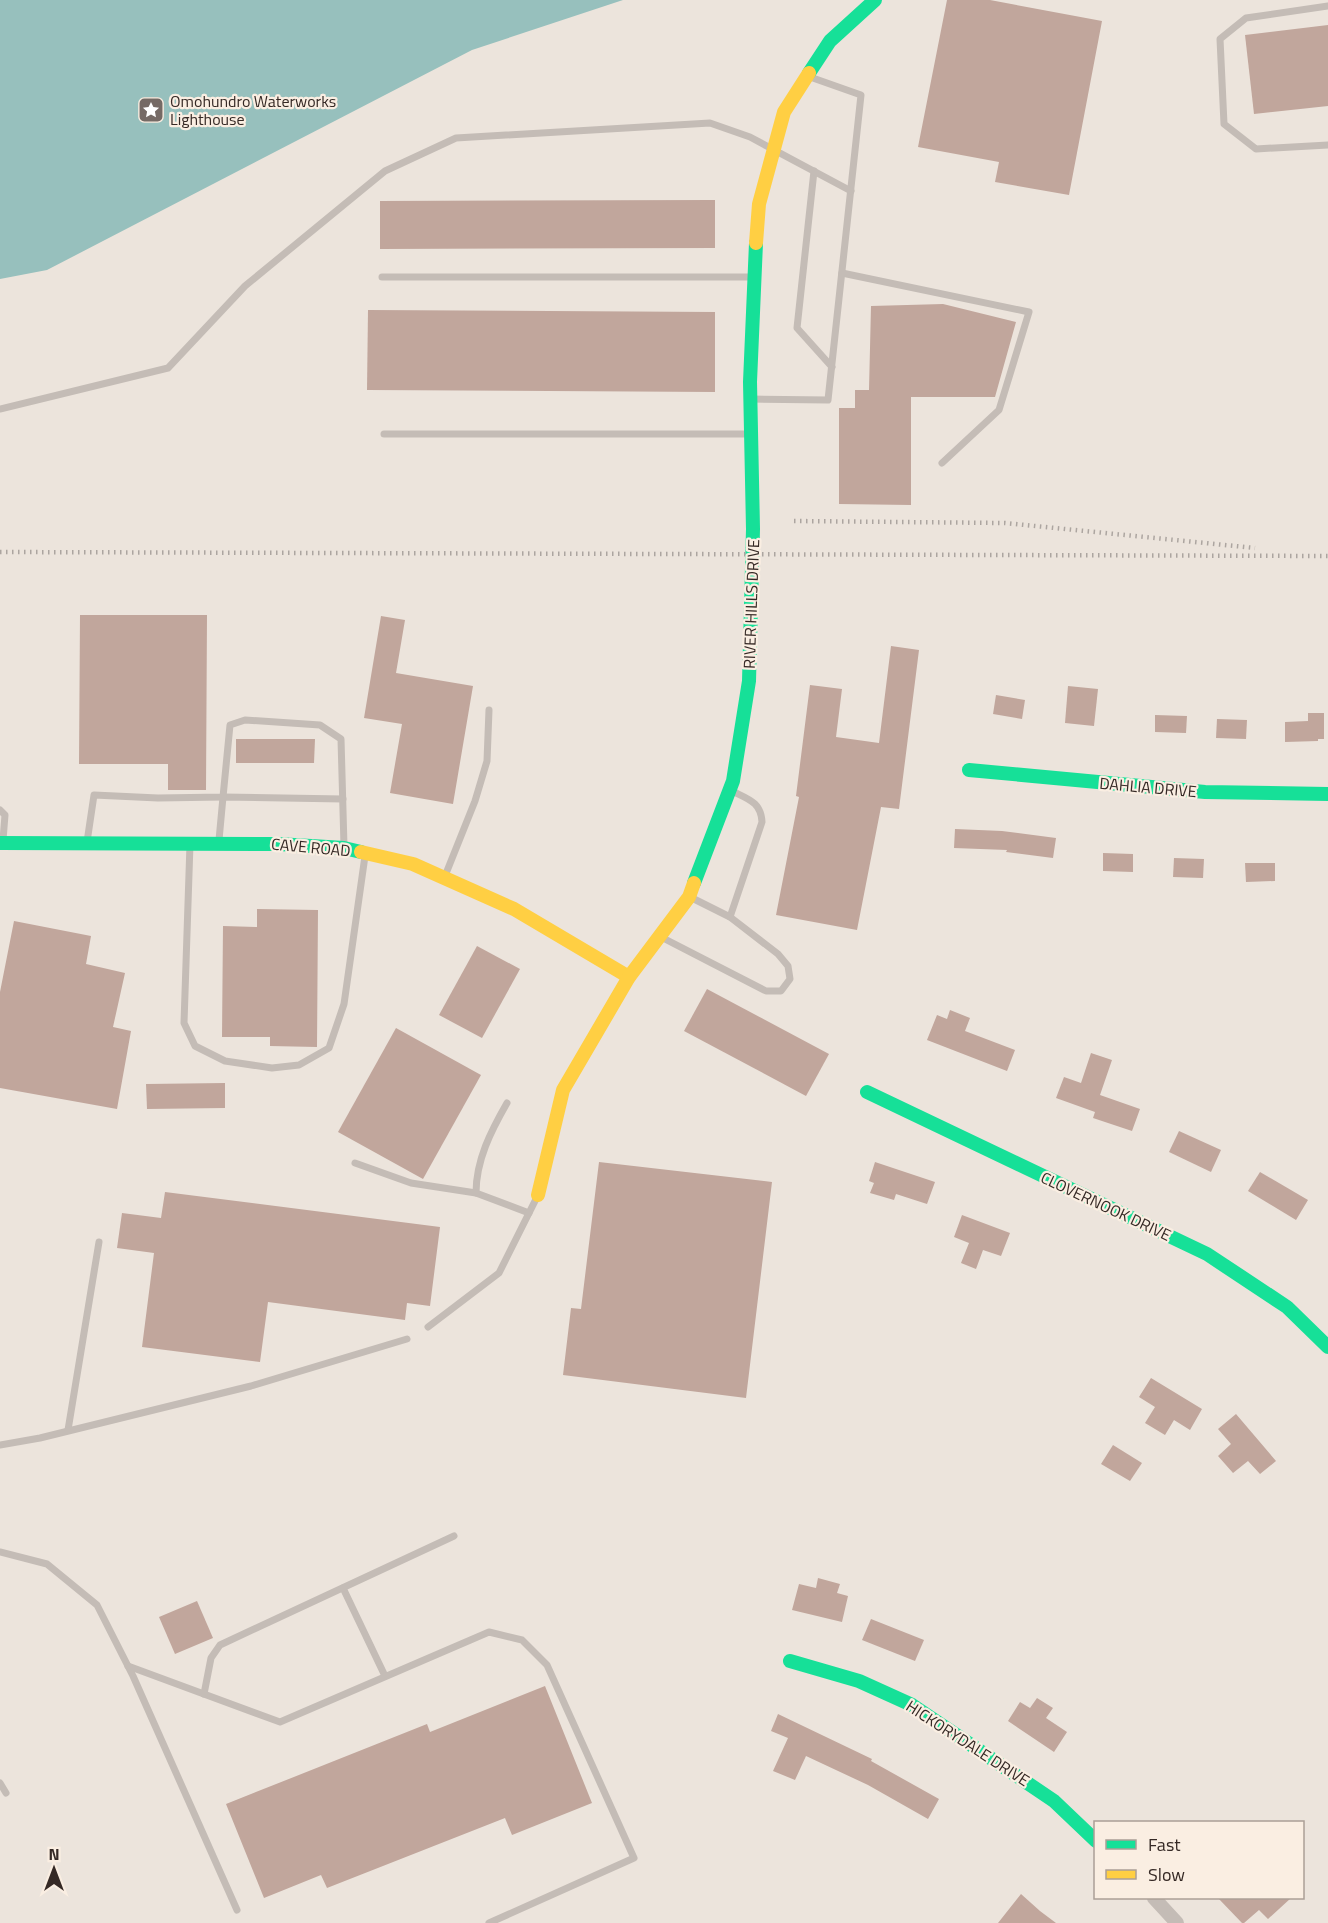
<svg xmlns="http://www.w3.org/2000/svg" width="1328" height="1923" font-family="'Titillium Web',sans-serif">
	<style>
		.water { fill: #97c0bd }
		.building { fill: #c1a69c }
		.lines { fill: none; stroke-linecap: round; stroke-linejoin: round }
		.lane { stroke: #c4bcb6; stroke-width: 7 }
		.street { stroke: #c4bcb6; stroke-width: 14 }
		.fast { stroke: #16e098; stroke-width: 14 }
		.slow { stroke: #ffcf43; stroke-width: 14 }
		.rail { stroke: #aca5a0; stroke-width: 4.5; stroke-dasharray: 1.5 4.5; stroke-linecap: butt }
		.labels { text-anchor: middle; stroke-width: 4.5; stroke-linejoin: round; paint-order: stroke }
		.poi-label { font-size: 16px; fill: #352925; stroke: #faeee2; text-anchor: start }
		.street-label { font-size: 16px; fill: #352925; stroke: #faeee2 }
	</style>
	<rect width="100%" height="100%" fill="#ece4dc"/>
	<path class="water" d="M 0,0 L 623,0 L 472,50 L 47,270 L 0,279 Z"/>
	<g class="building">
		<path d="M 947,0 L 990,0 L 1102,21 L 1069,195 L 995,182 L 999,162 L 918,147 Z"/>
		<path d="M 1328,25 L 1328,106 L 1254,114 L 1245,35 Z"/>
		<path d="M 715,200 L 715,248 L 380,249 L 380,201 Z"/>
		<path d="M 943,304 L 1016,322 L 995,397 L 911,397 L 911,505 L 839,504 L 839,408 L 855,408 L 855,390 L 869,390 L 871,306 Z"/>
		<path d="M 368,310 L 715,312 L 715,392 L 367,390 Z"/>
		<path d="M 80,615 L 207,615 L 206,790 L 168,790 L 168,764 L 79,764 Z"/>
		<path d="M 381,616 L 405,620 L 396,673 L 473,686 L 453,804 L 390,793 L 402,724 L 364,718 Z"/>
		<path d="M 891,646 L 919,650 L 899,809 L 881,807 L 857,930 L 776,915 L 799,797 L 796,796 L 810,685 L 842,689 L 836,737 L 879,743 Z"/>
		<path d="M 1068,686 L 1098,689 L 1094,726 L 1065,723 Z"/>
		<path d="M 996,695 L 1025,700 L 1022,719 L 993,714 Z"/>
		<path d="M 1308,713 L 1324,713 L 1324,739 L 1318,739 L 1318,741 L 1285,742 L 1285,722 L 1308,721 Z"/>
		<path d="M 1155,715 L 1187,716 L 1186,733 L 1155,732 Z"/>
		<path d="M 1217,719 L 1247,720 L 1246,739 L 1216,738 Z"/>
		<path d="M 236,739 L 315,739 L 314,763 L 236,763 Z"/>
		<path d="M 955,829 L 1002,831 L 1056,838 L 1053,858 L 1006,852 L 1007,850 L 954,848 Z"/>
		<path d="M 1103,853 L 1133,854 L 1133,872 L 1103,871 Z"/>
		<path d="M 1174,858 L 1204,859 L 1203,878 L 1173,877 Z"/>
		<path d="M 1245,863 L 1275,863 L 1275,881 L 1246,882 Z"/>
		<path d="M 257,909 L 318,910 L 317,1047 L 270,1046 L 270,1037 L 222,1037 L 223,926 L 257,927 Z"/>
		<path d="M 14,921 L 91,936 L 86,964 L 125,973 L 113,1027 L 131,1031 L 117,1109 L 0,1088 L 0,992 Z"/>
		<path d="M 477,946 L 520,969 L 482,1038 L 439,1015 Z"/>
		<path d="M 707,989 L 829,1054 L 806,1096 L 684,1031 Z"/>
		<path d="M 950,1010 L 970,1018 L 965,1031 L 1015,1050 L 1007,1071 L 927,1040 L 937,1015 L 947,1019 Z"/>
		<path d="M 396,1028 L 481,1075 L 423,1179 L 338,1132 Z"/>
		<path d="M 1091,1053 L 1112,1060 L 1100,1095 L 1140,1109 L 1132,1131 L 1093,1118 L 1095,1112 L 1056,1098 L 1064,1077 L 1081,1083 Z"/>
		<path d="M 225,1083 L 225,1108 L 147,1109 L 146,1084 Z"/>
		<path d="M 1179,1131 L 1221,1150 L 1211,1172 L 1169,1152 Z"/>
		<path d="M 599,1162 L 772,1182 L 746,1398 L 563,1375 L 571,1308 L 581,1309 Z"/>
		<path d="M 875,1162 L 935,1182 L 927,1204 L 896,1194 L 894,1200 L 870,1193 L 874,1183 L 869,1181 Z"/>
		<path d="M 1260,1172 L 1308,1200 L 1296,1220 L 1248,1191 Z"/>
		<path d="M 165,1192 L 440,1227 L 430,1306 L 407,1303 L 405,1320 L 268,1302 L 260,1362 L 142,1347 L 154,1253 L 117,1248 L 122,1213 L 161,1218 Z"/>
		<path d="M 962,1215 L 1010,1233 L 1001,1256 L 983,1250 L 976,1269 L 961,1263 L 969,1243 L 954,1237 Z"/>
		<path d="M 1151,1378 L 1202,1409 L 1190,1430 L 1174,1420 L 1165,1435 L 1145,1423 L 1155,1407 L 1139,1397 Z"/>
		<path d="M 1236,1414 L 1276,1461 L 1260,1474 L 1248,1461 L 1233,1473 L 1218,1456 L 1231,1444 L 1218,1429 Z"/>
		<path d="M 1113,1445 L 1142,1463 L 1130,1481 L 1101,1464 Z"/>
		<path d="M 818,1578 L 840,1584 L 837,1593 L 848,1596 L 842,1622 L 792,1610 L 799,1584 L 816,1588 Z"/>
		<path d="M 197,1601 L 213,1638 L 175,1654 L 159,1617 Z"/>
		<path d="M 871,1619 L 924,1640 L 915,1661 L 862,1640 Z"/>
		<path d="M 545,1686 L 592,1803 L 512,1835 L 505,1818 L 327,1888 L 321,1875 L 264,1898 L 226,1804 L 427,1724 L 430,1732 Z"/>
		<path d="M 1037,1698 L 1053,1708 L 1046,1718 L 1067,1732 L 1054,1752 L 1008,1721 L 1020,1702 L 1030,1708 Z"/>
		<path d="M 778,1714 L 872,1759 L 871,1761 L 939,1799 L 928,1819 L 868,1785 L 806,1756 L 795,1780 L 773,1771 L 788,1738 L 771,1731 Z"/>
		<path d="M 1021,1894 L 1040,1911 L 1056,1923 L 998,1923 Z"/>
		<path d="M 1218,1898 L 1291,1898 L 1268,1919 L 1259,1910 L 1244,1923 L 1242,1923 Z"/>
	</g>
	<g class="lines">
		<g class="lane">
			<path d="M 1328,6 L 1246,18 L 1220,39 L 1224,124 L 1256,149 L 1328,145"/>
			<path d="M 814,171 L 797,328 L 832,367"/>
			<path d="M 842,273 L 1029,312 L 999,410 L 942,463"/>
			<path d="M 382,277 L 751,277"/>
			<path d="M 751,399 L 828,400 L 861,95 L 810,77"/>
			<path d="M 0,409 L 168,368 L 245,286 L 385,171 L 456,138 L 710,123 L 750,137 L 851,191"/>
			<path d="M 384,434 L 749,434"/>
			<path d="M 0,810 L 5,815 L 3,840"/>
			<path d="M 219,840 L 223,797 L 343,799"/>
			<path d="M 87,842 L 94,795 L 158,798 L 223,797 L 230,725 L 245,720 L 320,725 L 341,739 L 344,846"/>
			<path d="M 190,844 L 184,1023 L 195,1046 L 225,1061 L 272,1068 L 299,1065 L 329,1048 L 344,1004 L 365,856"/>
			<path d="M 445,876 L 475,801 L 487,761 L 489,710"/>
			<path d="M 730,917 L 762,822 C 761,802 748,799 732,791"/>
			<path d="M 661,937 L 766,991 L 781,991 L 790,979 L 788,966 L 778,954 L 730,917 L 692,898"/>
			<path d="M 507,1103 C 491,1131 476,1160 476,1193 L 529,1213"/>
			<path d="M 355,1163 L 411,1183 L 476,1193"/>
			<path d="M 428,1327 L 499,1273 L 537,1197"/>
			<path d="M 68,1430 L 99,1242"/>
			<path d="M 0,1445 L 40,1438 L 251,1386 L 407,1339"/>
			<path d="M 0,1552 L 47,1564 L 97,1605 L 133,1676 L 237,1910"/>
			<path d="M 343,1588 L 385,1676"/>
			<path d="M 128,1666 L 280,1722 L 489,1632 L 522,1640 L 547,1665 L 634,1858 L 489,1923"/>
			<path d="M 204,1694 L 211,1658 L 220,1645 L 454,1536"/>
			<path d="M 0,1783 L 6,1793"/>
		</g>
		<path class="street" d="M 1154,1898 L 1177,1923"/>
		<g class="fast">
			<path d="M 809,73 L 830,41 L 875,0"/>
			<path d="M 969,770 L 1205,792 L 1328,794"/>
			<path d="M 0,843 L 278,844 L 344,848 L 361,852"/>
			<path d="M 694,883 L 733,781 L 749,681 L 753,529 L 750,382 L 756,243"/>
			<path d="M 867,1092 L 1207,1254 L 1287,1307 L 1328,1347"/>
			<path d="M 790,1661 L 859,1681 L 912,1705 L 1054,1801 L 1096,1841"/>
		</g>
		<g class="slow">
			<path d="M 756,243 L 759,204 L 784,112 L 809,73"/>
			<path d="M 361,852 L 413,864 L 514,909 L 629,977"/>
			<path d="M 538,1195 L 563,1090 L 629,977 L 689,897 L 694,883"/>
		</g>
		<g class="rail">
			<path d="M 794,521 L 1005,523 L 1255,548"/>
			<path d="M 0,552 L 1328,556"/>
		</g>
	</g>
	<defs>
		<g id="sight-square" transform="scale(1.35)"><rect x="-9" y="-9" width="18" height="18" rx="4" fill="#756a65" stroke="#faeee2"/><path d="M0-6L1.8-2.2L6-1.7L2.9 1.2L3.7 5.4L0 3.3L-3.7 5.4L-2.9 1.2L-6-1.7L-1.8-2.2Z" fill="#fff"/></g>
	</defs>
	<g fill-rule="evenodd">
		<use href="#sight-square" x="151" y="110"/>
	</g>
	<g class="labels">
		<g class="poi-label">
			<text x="170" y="107">Omohundro Waterworks<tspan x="170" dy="18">Lighthouse</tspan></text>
		</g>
		<g class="street-label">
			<text transform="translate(751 604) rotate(-88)" y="6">RIVER HILLS DRIVE</text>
			<text transform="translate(1148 787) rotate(5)" y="6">DAHLIA DRIVE</text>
			<text transform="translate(311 847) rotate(5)" y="6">CAVE ROAD</text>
			<text transform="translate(1106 1206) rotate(25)" y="6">CLOVERNOOK DRIVE</text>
			<text transform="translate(968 1743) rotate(33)" y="6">HICKORYDALE DRIVE</text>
		</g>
	</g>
	<rect x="1094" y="1821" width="210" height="78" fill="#faeee2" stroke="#ab9f96" stroke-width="1.5"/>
	<rect x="1106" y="1840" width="30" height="9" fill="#16e098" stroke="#ab9f96" stroke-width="1.5"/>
	<text x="1148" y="1851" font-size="18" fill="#352925">Fast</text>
	<rect x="1106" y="1870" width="30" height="9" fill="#ffcf43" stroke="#ab9f96" stroke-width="1.5"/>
	<text x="1148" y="1881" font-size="18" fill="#352925">Slow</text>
	<g transform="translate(54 1869)" stroke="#faeee2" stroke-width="4.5" paint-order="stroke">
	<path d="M0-4.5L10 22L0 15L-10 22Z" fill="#352925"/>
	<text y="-9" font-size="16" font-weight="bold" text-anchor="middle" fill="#352925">N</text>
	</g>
</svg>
